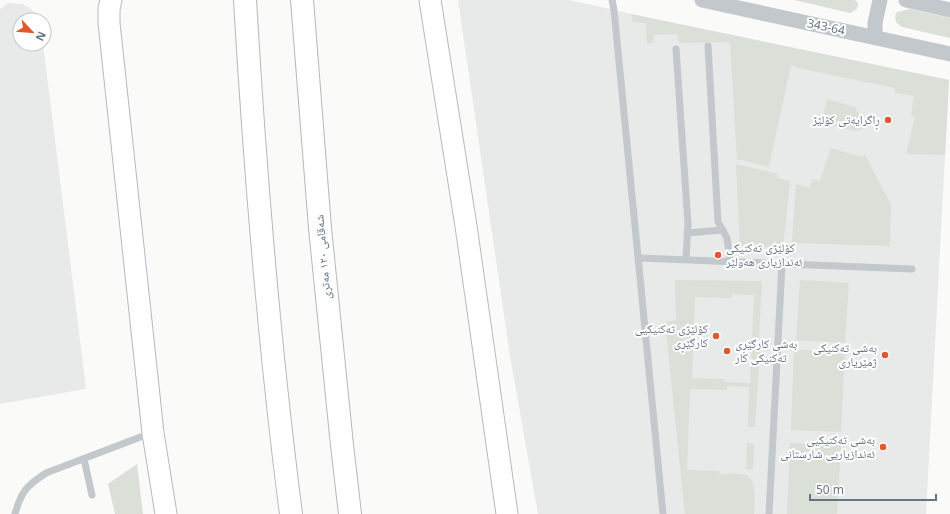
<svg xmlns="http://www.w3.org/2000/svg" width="950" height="514" font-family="'Noto Sans','Noto Naskh Arabic',sans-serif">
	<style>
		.built { fill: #e8e9e9 }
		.green { fill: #dadfd7 }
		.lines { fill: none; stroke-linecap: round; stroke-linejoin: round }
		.secondary-casing { stroke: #b3babf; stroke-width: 23 }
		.highway-casing { stroke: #b4b9bd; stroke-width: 24 }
		.lane { stroke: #c3c8cc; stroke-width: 7 }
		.street { stroke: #c3c8cc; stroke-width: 15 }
		.secondary { stroke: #fff; stroke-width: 21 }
		.highway { stroke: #fff; stroke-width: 22 }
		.poi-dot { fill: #e4572e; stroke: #fff; stroke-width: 1.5 }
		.labels { text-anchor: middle; stroke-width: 4; stroke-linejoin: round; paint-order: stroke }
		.street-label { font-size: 12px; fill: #657683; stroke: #fff }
		.poi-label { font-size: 12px; fill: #657683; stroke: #fff; text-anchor: end }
	</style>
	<rect width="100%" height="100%" fill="#fafaf8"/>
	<g class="built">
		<path d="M 458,0 L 569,0 L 686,26 L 949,80 L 926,514 L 538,514 L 510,356 Z"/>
		<path d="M 8,3 L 22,4 L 30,8 L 36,14 L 39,20 L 20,20 L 20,44 L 43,44 L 86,389 L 0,404 L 0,9 Z"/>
	</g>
	<g class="green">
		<path d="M 794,0 L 855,0 L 858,3 L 857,9 L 850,13 Z"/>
		<path d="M 910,9 L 950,18 L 950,38 L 902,27 L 896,22 L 895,16 L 897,12 Z"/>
		<path d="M 631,14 L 949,80 L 945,155 L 906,154 L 915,117 L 911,116 L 914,96 L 895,93 L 895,88 L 798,68 L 791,65 L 769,167 L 737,159 L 730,42 L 679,43 L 677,34 L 654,35 L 653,43 L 647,44 L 646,23 L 633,22 Z"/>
		<path d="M 827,99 L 855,107 L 865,126 L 861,130 L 856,131 L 821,123 Z"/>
		<path d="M 831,148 L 862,157 L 865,155 L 891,205 L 890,246 L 792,243 L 796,184 L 810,188 L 812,179 L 820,181 Z"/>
		<path d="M 736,164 L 778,174 L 777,178 L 790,181 L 783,248 L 740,246 Z"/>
		<path d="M 675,280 L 762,281 L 759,338 L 752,337 L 754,295 L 732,294 L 731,298 L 695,297 L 692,378 L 724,379 L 724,382 L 750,383 L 752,348 L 760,349 L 755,427 L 748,427 L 749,387 L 727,386 L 727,390 L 690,389 L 687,470 L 719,471 L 719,474 C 726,474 740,473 746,475 C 758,480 754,504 754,514 L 685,514 L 665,322 L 676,320 Z"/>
		<path d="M 800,280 L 849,283 L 845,343 L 796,340 Z"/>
		<path d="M 794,350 L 845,351 L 841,432 L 791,430 Z"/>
		<path d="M 747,442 L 754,444 L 753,469 L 746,470 Z"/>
		<path d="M 790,443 L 841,445 L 837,514 L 787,514 Z"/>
		<path d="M 137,464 L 143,514 L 115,514 L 108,484 Z"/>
	</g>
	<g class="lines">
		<g class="secondary-casing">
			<g id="secondary">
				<path d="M 111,0 L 109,9 L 109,23 L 153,433 L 166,514"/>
				<path d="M 430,0 L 466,226 L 507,514"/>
			</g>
		</g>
		<g class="highway-casing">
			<g id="highway">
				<path d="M 245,0 C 255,172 269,344 291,514"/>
				<path d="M 302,0 L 320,228 L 342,445 L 350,514"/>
			</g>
		</g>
		<g class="lane">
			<path d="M 612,0 L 614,10 L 663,514"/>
			<path d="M 708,46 L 718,222 L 727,238 L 730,261"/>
			<path d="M 676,49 L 688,224 L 686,259"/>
			<path d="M 687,233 L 723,230"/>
			<path d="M 639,258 L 912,269"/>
			<path d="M 84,459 L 92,495"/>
			<path d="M 15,514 C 21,492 26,486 46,473 L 151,433"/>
			<path d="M 769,514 L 782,264"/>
		</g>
		<g class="street">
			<path d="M 702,0 L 950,54"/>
			<path d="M 906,0 L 950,10"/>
			<path d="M 875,37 L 875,23 L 880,0"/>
		</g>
		<use href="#secondary" class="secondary"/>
		<use href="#highway" class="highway"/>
	</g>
	<g class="poi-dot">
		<circle cx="888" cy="120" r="4"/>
		<circle cx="718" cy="255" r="4"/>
		<circle cx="716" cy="336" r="4"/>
		<circle cx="727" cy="351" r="4"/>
		<circle cx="885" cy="355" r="4"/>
		<circle cx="883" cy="447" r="4"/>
	</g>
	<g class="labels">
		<g class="street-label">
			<text transform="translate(826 27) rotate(12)" y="4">343-64</text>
			<text transform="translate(323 257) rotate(-95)" y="4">شەقامی ١٢٠ مەتری</text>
		</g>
		<g class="poi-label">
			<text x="880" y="124">ڕاگرایەتی کۆلێژ</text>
			<text x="726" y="252" text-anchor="start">کۆلێژی تەکنیکی<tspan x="726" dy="14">ئەندازیاری هەولێر</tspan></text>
			<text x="708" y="333">کۆلێژی تەکنیکیی<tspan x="708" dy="14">کارگێڕی</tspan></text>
			<text x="735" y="348" text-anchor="start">بەشی کارگێڕی<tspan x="735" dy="14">تەکنیکی کار</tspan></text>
			<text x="877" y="352">بەشی تەکنیکی<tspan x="877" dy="14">ژمێریاری</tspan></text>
			<text x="875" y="444">بەشی تەکنیکیی<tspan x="875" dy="14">ئەندازیاریی شارستانی</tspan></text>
		</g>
	</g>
	<g transform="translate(32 32) rotate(116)"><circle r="19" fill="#ffffff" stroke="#c1c8cd"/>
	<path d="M0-3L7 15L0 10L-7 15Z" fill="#e4572e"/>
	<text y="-6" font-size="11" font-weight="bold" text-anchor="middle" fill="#657683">N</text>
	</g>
	<path d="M810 494v6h126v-6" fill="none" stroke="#657683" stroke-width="2"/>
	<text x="816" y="494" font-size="12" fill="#657683" stroke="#ffffff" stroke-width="3" paint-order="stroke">50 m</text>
</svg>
